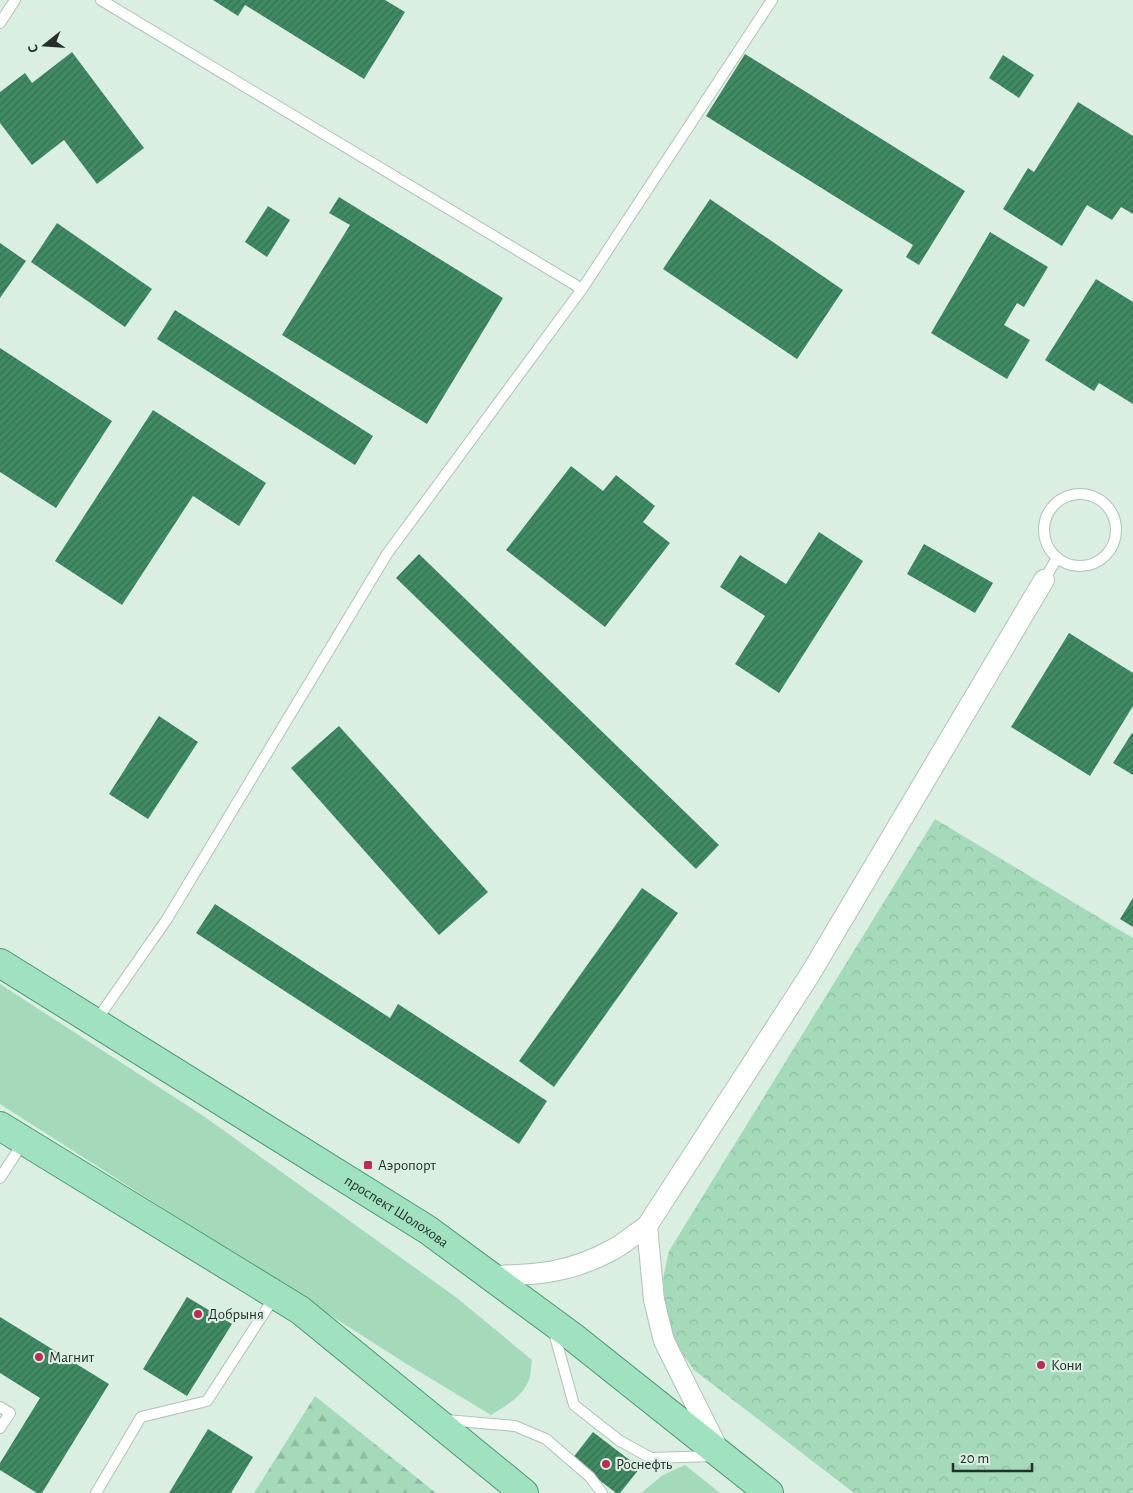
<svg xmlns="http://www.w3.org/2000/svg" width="1133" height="1493" font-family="'Alegreya Sans',sans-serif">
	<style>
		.green { fill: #a4d9ba }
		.forest { fill: url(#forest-firs) }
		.park { fill: url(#park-crowns) }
		.building { fill: url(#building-hatch) }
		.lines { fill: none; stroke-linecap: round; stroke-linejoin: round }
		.lane-casing { stroke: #afc3b7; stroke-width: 12 }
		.street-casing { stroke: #afc3b7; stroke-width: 22 }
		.primary-casing { stroke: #4d9670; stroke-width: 30 }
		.lane { stroke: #fff; stroke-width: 10 }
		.street { stroke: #fff; stroke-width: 20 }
		.primary { stroke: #a0e2c0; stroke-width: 28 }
		.poi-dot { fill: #bb2c56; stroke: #daefe2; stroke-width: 2 }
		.labels { text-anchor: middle; stroke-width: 4.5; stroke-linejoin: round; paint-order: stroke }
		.poi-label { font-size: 15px; fill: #272f2a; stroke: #daefe2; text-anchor: start }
		.street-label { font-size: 15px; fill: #272f2a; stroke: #daefe2 }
	</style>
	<defs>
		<pattern id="forest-firs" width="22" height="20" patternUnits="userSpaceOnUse" patternTransform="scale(1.25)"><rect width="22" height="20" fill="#a4d9ba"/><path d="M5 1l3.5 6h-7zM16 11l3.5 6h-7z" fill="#8dbba0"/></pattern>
		<pattern id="park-crowns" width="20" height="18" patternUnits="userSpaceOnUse" patternTransform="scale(1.25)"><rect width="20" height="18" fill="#a4d9ba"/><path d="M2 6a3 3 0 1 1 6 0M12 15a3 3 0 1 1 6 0" fill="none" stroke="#8dbba0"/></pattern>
		<pattern id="building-hatch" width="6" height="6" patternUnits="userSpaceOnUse" patternTransform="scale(1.25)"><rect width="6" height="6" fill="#408a64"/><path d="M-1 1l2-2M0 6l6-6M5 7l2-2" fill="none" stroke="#367153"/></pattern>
	</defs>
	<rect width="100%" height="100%" fill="#daefe2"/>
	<g class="green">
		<path d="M 0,984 L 205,1117 L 457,1298 L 532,1360 C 531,1366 531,1374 529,1380 C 522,1397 506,1406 491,1415 L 405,1363 L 0,1104 Z"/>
		<path d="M 685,1465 L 720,1493 L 641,1493 L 663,1475 Z"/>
	</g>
	<path class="forest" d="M 315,1396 L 436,1493 L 254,1493 Z"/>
	<path class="park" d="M 935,819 L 1133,938 L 1133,1493 L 854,1493 L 694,1370 L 668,1333 L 663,1278 L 669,1251 Z"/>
	<g class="building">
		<path d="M 213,0 L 385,0 L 405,12 L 364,79 L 245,5 L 238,16 Z"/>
		<path d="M 72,52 L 144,148 L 97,184 L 64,140 L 32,165 L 0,123 L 0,92 L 25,73 L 32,83 Z"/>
		<path d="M 745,54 L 965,191 L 919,265 L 906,257 L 913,245 L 706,116 Z"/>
		<path d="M 1003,55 L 1034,75 L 1019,98 L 989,78 Z"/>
		<path d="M 1078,102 L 1133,136 L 1133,214 L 1121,207 L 1112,220 L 1087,205 L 1062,246 L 1003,209 L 1028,168 L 1034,172 Z"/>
		<path d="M 339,197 L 503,298 L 427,424 L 282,335 L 350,225 L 329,213 Z"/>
		<path d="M 710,199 L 843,290 L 797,359 L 663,269 Z"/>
		<path d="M 268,206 L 290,220 L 267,257 L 245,242 Z"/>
		<path d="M 57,223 L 152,289 L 125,327 L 31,262 Z"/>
		<path d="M 990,232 L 1048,267 L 1024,307 L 1017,303 L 1004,325 L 1030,340 L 1007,379 L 931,333 Z"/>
		<path d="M 0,243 L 26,261 L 0,298 Z"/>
		<path d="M 1096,279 L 1133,302 L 1133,404 L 1099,383 L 1094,391 L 1045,360 Z"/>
		<path d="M 175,310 L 373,436 L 355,465 L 157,339 Z"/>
		<path d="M 0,348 L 112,421 L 56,508 L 0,472 Z"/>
		<path d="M 153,410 L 266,483 L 239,526 L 193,496 L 122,605 L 55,561 Z"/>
		<path d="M 571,466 L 603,491 L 616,475 L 655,506 L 643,522 L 670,543 L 605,627 L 506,550 Z"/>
		<path d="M 819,532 L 863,561 L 779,693 L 735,664 L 765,616 L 720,587 L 740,555 L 786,584 Z"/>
		<path d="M 924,544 L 993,583 L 975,613 L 907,574 Z"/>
		<path d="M 419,554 L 719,845 L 696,869 L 396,578 Z"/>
		<path d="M 1069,633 L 1133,673 L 1133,706 L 1090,776 L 1011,727 Z"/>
		<path d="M 159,716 L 198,742 L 148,819 L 109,794 Z"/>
		<path d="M 339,726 L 488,892 L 439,935 L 291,768 Z"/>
		<path d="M 1132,733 L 1133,734 L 1133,775 L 1113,763 Z"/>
		<path d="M 642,888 L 678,913 L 554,1087 L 519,1061 Z"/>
		<path d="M 1133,898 L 1133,927 L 1120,919 Z"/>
		<path d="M 215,904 L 390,1018 L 398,1004 L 547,1101 L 519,1144 L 196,933 Z"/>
		<path d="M 187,1297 L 232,1324 L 187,1396 L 143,1369 Z"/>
		<path d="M 0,1317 L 109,1384 L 42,1493 L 37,1493 L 0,1470 L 0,1463 L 40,1398 L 0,1373 Z"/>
		<path d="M 208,1429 L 253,1457 L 231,1493 L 169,1493 Z"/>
		<path d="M 593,1432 L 640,1468 L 620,1493 L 616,1493 L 572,1459 Z"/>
	</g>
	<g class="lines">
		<g class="lane-casing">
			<g id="lane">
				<path d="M 101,0 L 582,289"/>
				<path d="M 0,23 L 15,0"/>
				<circle cx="1080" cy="530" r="36"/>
				<path d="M 1044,580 L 1057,558"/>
				<path d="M 96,1021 L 167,919 L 387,554 L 582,289 L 772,0"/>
				<path d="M 0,1178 L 24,1141"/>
				<path d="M 553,1329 L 574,1405 L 620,1441 L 651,1458 L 713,1456"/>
				<path d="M 0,1407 L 10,1413 L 0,1428"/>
				<path d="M 446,1420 L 515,1426 L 546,1439 L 590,1477 L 602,1493"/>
				<path d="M 96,1493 L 141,1417 L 207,1401 L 275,1296"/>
			</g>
		</g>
		<g class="street-casing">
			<g id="street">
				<path d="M 647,1226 L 654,1300 L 664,1341 L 718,1449"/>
				<path d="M 490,1276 C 536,1275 570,1273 612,1250 C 624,1244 635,1234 647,1226 L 809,976 L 1044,580"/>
			</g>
		</g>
		<g class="primary-casing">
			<g id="primary">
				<path id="s1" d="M 0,963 L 428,1230 L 573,1337 L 769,1493"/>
				<path d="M 0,1126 L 300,1310 L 524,1493"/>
			</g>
		</g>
		<use href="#lane" class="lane"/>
		<use href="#street" class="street"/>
		<use href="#primary" class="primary"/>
	</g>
	<g class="poi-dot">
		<rect x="363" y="1160" width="10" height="10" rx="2.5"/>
		<circle cx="198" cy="1314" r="5"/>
		<circle cx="39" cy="1357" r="5"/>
		<circle cx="1041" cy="1365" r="5"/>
		<circle cx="606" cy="1464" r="5"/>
	</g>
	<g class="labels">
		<g class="poi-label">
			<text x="378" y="1170">Аэропорт</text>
			<text x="208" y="1319">Добрыня</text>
			<text x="49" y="1362">Магнит</text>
			<text x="1051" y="1370">Кони</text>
			<text x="616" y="1469">Роснефть</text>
		</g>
		<g class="street-label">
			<text dy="5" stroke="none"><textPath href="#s1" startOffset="468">проспект Шолохова</textPath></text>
		</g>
	</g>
	<g transform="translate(45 45) rotate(253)" stroke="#daefe2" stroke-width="4" paint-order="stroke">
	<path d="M0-4L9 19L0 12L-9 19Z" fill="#272f2a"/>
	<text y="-8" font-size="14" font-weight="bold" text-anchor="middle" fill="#272f2a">С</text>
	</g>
	<path d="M953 1463v8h79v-8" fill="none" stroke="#272f2a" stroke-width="2.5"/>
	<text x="960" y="1463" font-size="15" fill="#272f2a" stroke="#daefe2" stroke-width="4" paint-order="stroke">20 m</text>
</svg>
